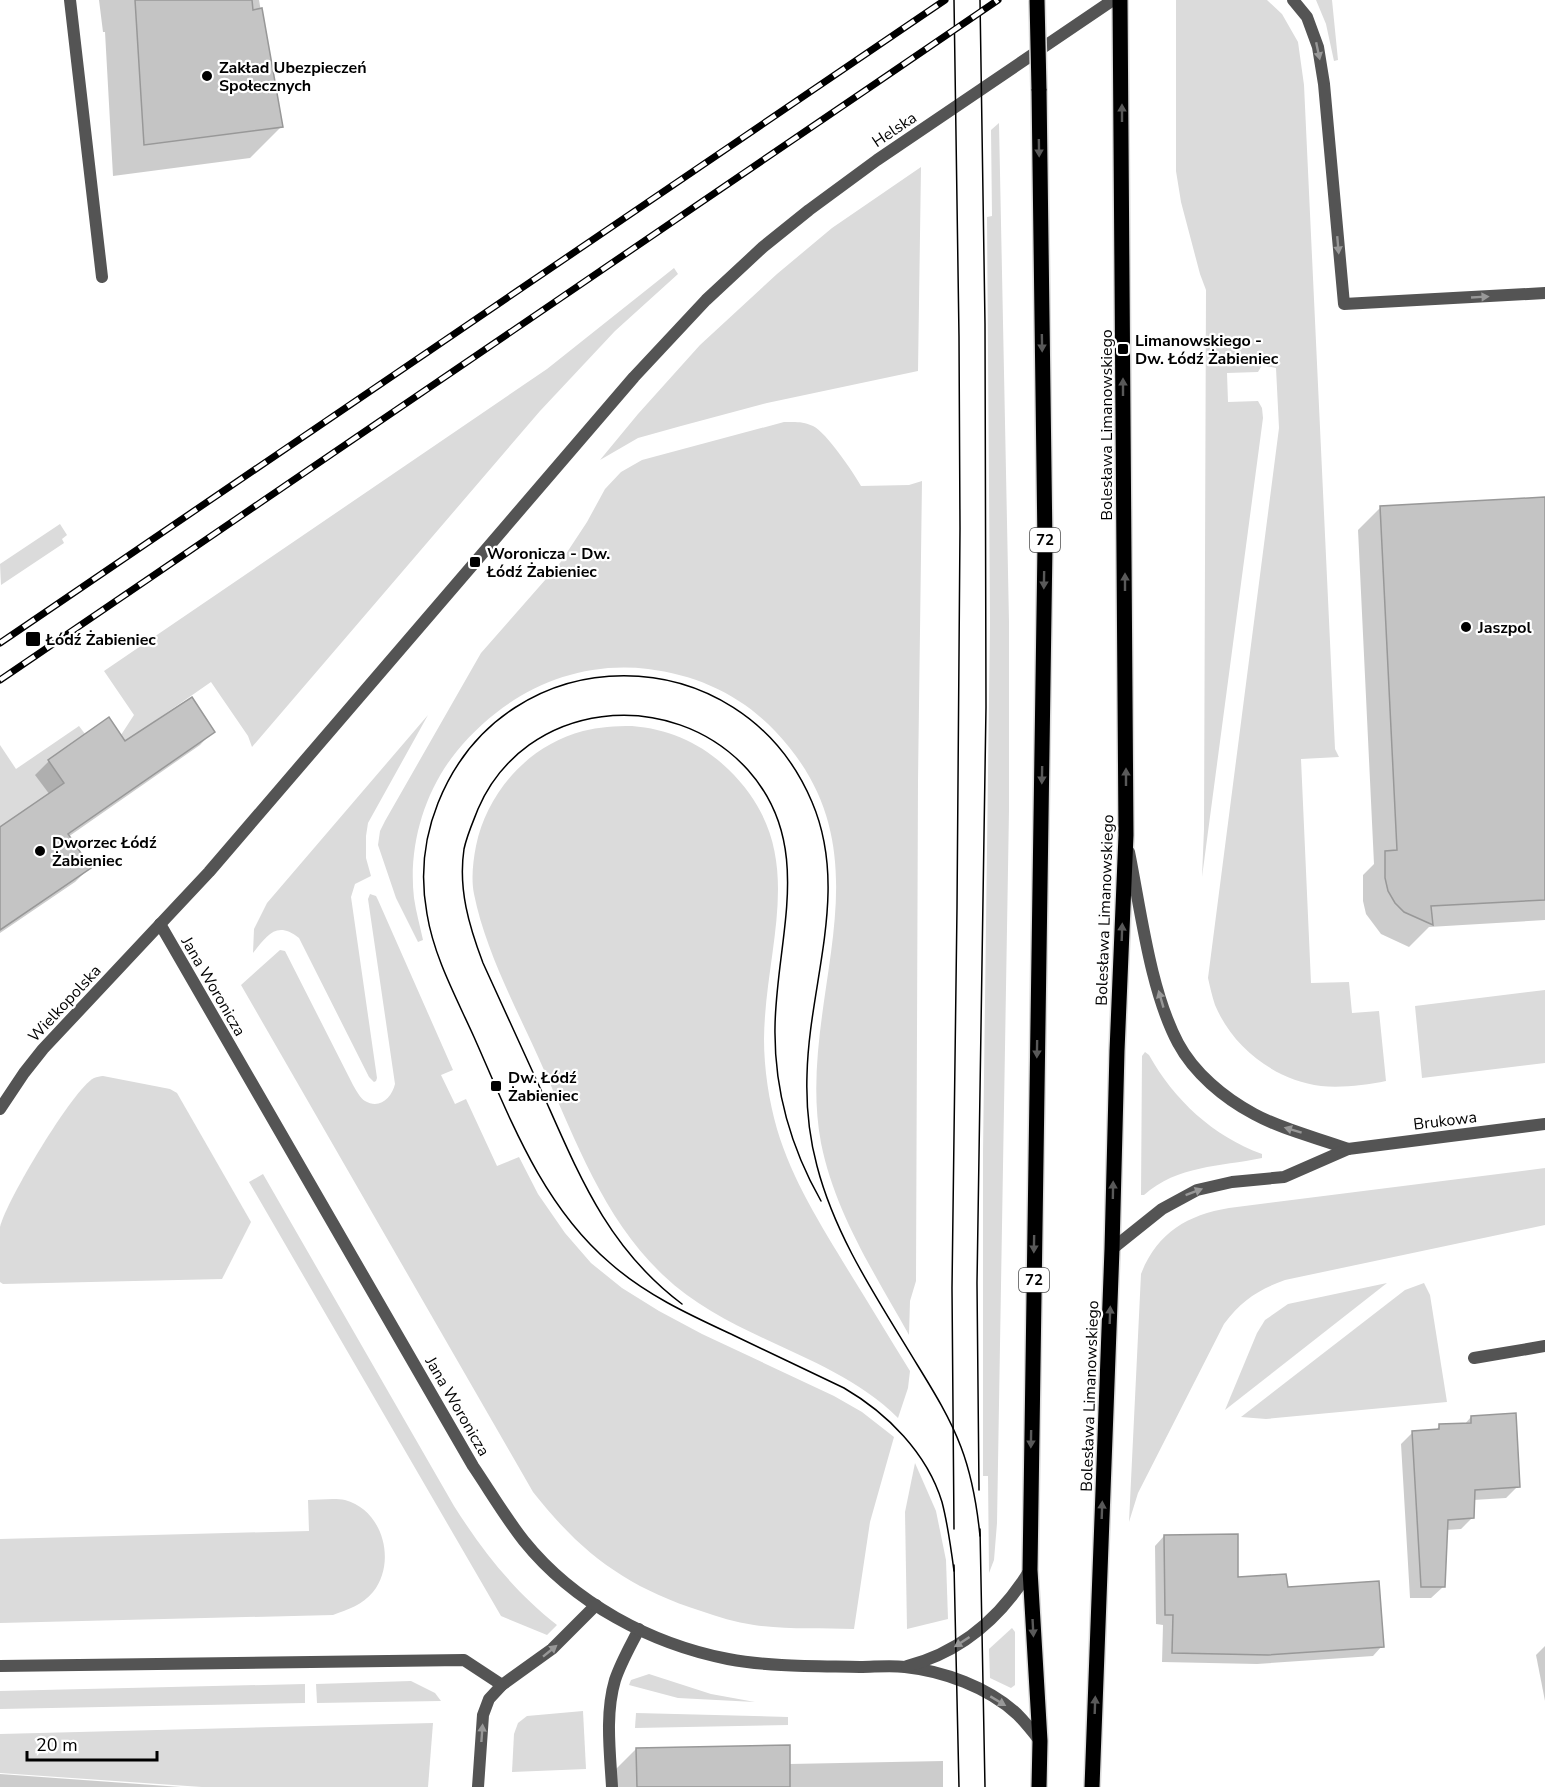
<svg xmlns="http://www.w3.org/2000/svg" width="1545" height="1787" font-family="'Nunito Sans',sans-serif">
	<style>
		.green { fill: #dbdbdb }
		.shadow { fill: #0003 }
		.building { fill: #c4c4c4; stroke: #989898; stroke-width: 1.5 }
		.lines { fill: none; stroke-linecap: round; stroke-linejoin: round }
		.primary-casing { stroke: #dbdbdb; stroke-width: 18 }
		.service { stroke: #545454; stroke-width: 12 }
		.minor { stroke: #545454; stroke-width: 12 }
		.tertiary { stroke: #545454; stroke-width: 12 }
		.primary { stroke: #000; stroke-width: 15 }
		.tram { stroke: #000; stroke-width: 1.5 }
		.rail-casing { stroke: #000; stroke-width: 7 }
		.rail { stroke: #fff; stroke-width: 4.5; stroke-dasharray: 14; stroke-linecap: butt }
		.primary-bridge-casing { stroke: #dbdbdb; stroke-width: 18; stroke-linecap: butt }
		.primary-bridge { stroke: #000; stroke-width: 15 }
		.oneway { fill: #989898 }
		.oneway2 { fill: #595959 }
		.poi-dot { fill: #000; stroke: #fff; stroke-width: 2 }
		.labels { text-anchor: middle; stroke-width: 4.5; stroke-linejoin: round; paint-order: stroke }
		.shield { fill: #fff; stroke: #4c4c4c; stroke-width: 1.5 }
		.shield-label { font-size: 15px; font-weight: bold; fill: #000 }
		.poi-label { font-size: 16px; font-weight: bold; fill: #000; stroke: #fff; text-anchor: start }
		.street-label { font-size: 16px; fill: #000; stroke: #fff }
	</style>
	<rect width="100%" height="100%" fill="#fff"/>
	<g class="green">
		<path d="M 1176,0 L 1267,0 L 1282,14 L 1298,42 L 1304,85 L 1335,749 L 1339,757 L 1301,759 L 1311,983 L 1349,982 L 1352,1013 L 1379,1011 L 1386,1081 C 1366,1085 1342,1088 1321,1086 C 1275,1080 1233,1048 1215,1005 C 1212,996 1210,987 1208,978 L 1279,428 L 1276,368 L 1262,365 L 1258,372 L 1227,373 L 1228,402 L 1258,401 L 1262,408 L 1263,418 L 1202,877 L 1204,829 L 1206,290 L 1200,274 L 1181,202 L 1176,171 Z"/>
		<path d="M 1316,0 L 1332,0 L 1338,60 L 1334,61 L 1326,24 Z"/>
		<path d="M 999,123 L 1009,622 L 1009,810 L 997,1523 L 994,1560 L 989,1573 L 988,1476 L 983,1476 L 983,1152 L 990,623 L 987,217 L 992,216 L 991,130 Z"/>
		<path d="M 921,167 L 918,371 L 767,403 L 681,426 L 638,438 L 600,460 L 638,414 L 700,345 L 777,274 L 832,228 Z"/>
		<path d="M 674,268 L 678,274 L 615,331 L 540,411 L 252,747 L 248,736 L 211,682 L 123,743 L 119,738 L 134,715 L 104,671 L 547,369 Z"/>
		<path d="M 784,422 C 794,422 803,421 813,426 C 826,432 854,473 861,486 L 909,485 L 922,481 L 918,781 L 916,1281 L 910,1301 L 909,1335 C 875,1274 835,1213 821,1143 C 794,998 897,859 775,731 C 741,695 697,675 648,669 C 572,660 504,694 457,751 C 424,791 408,847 414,898 C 416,912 420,926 423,940 L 418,942 L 396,898 L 378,845 L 380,831 L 385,821 L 481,653 L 560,563 L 587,522 L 605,489 L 621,472 L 642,460 Z"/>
		<path d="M 60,524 L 67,535 L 62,539 L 64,543 L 1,585 L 0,564 Z"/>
		<path d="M 428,715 L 368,823 L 366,836 L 366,858 L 371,876 L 355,884 L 351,897 L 377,1078 L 376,1081 L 374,1082 L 369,1077 L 299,938 C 276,920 267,936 253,953 L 254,929 L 267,903 Z"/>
		<path d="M 79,726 L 85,734 L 78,801 L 0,827 L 0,745 L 16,769 Z"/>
		<path d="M 632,726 C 669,729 701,743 728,769 C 812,850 765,941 764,1039 C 764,1069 769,1101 777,1129 C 792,1180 821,1225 848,1270 C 869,1304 889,1337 910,1371 L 908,1388 L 898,1418 C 833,1353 732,1341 663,1275 C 604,1219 577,1143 544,1070 C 520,1015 486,954 474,894 C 471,879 473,861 476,846 C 487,792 529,745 583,731 C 599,727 615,726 632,726 Z"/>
		<path d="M 370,894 L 376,896 L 378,900 L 453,1070 L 441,1075 L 455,1104 L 466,1099 L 497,1166 L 519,1157 L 538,1194 L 565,1233 L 591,1263 L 622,1288 L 659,1311 L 702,1334 L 834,1396 L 862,1412 L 894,1437 L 870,1522 L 854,1629 C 821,1628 786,1630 754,1625 C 735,1622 718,1617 701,1611 C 626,1587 581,1553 533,1492 L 241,985 L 280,950 L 285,951 L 353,1085 C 356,1090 360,1098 365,1101 C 380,1110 392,1097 395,1084 L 368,899 Z"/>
		<path d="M 1545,990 L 1545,1063 L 1422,1078 L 1415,1006 Z"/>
		<path d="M 1145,1052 L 1149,1055 C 1174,1100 1213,1136 1262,1154 L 1262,1158 C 1219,1167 1178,1165 1144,1195 L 1141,1195 L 1142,1056 Z"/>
		<path d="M 103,1076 L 170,1089 L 177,1093 L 251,1222 L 222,1279 L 3,1284 L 0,1282 C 0,1265 0,1244 0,1227 C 6,1201 73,1089 94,1078 C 97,1077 100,1076 103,1076 Z"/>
		<path d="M 1545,1168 L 1545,1225 L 1285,1280 C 1258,1290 1242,1300 1224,1324 L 1138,1493 L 1129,1522 L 1141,1274 C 1157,1233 1187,1215 1229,1208 Z"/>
		<path d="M 263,1174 L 454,1506 C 484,1553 513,1590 557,1625 L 547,1635 L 501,1616 L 249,1182 Z"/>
		<path d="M 1387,1283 L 1225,1410 L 1257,1333 L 1265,1320 L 1288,1304 Z"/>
		<path d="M 1424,1283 L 1430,1295 L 1447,1402 L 1266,1419 L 1241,1417 L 1405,1290 Z"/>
		<path d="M 915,1463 L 936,1511 L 946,1560 L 948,1619 L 907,1629 L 905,1512 Z"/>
		<path d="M 308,1500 C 319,1500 334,1498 345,1500 C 383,1510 397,1562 373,1592 C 362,1605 349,1609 333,1615 L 0,1623 L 0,1539 L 309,1531 Z"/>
		<path d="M 1012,1628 L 1015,1632 L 1015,1685 L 1011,1688 L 990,1678 L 989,1649 Z"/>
		<path d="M 649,1674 L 711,1694 L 755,1702 L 678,1698 L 629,1685 L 631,1680 Z"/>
		<path d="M 411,1681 L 435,1693 L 441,1701 L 317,1703 L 316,1684 Z"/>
		<path d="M 305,1684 L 305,1703 L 0,1709 L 0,1691 Z"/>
		<path d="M 583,1711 L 586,1769 L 512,1772 L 514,1734 L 518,1723 L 527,1716 Z"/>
		<path d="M 636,1713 L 788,1717 L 788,1725 L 635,1728 Z"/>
		<path d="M 433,1723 L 428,1787 L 202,1787 L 0,1773 L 0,1734 Z"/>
	</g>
	<g class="shadow">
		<path d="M 99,0 L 259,0 L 281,127 L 250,158 L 113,176 L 105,32 L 103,32 Z"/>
		<path d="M 1545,499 L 1545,920 L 1429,927 L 1409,947 L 1381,934 L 1366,914 L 1363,901 L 1363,875 L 1374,864 L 1358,530 L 1381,507 Z"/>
		<path d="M 213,731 L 200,745 L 68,837 L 89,868 L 75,882 L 0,933 L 0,829 L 50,795 L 35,775 L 49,761 L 125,743 Z"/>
		<path d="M 1471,1417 L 1518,1486 L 1506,1498 L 1473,1500 L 1472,1518 L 1461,1529 L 1446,1530 L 1443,1587 L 1431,1598 L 1410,1598 L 1401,1444 L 1413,1432 L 1434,1431 L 1440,1426 L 1464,1425 Z"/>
		<path d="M 1164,1536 L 1237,1579 L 1286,1589 L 1382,1646 L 1373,1656 L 1257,1664 L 1162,1662 L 1163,1625 L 1156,1624 L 1155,1546 Z"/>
		<path d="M 1545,1646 L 1545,1701 L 1536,1655 Z"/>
		<path d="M 636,1749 L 789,1764 L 943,1761 L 943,1787 L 612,1787 L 612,1773 Z"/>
		<path d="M 0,1774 L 181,1787 L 0,1787 Z"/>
	</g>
	<g class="building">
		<path d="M 135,0 L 252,0 L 253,10 L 262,8 L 283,127 L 144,145 Z"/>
		<path d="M 1545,497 L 1545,900 L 1431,906 L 1433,925 L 1404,912 L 1395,903 L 1388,891 L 1385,878 L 1385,851 L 1397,850 L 1380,506 Z"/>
		<path d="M 192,697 L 215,732 L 68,834 L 91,868 L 0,930 L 0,827 L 64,783 L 48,760 L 109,717 L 125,741 Z"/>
		<path d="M 1516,1413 L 1520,1487 L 1475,1490 L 1474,1518 L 1448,1520 L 1445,1587 L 1421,1587 L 1412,1431 L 1439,1429 L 1439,1424 L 1471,1423 L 1471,1416 Z"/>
		<path d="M 1238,1534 L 1238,1577 L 1286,1574 L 1288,1587 L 1379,1581 L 1384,1647 L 1268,1655 L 1172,1653 L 1173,1615 L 1165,1615 L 1164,1535 Z"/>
		<path d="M 790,1745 L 790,1787 L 637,1787 L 636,1748 Z"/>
	</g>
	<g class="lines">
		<g class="primary-casing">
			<g id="primary">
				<path d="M 1039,89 L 1045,545 L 1030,1570 L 1040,1741 L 1039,1787"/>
				<path d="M 1092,1787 L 1112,1249 L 1117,1051 L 1126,835 L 1120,0"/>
			</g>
		</g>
		<g class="service">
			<path d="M 70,0 L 102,277"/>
			<path d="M 1293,0 L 1307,17 L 1318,47 L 1324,84 L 1344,304 L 1545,293"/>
			<path d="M 1474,1358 L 1545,1346"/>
			<path d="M 0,1666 L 464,1660 L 502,1685"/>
			<path d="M 612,1787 C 610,1752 605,1714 615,1680 C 621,1662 631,1645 639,1629"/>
		</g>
		<path class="minor" d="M 478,1787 L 483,1715 L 489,1699 L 502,1685 L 552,1649 L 596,1605"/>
		<g class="tertiary">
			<path d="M 1129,852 C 1141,911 1150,990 1178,1043 C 1194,1073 1224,1098 1254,1114 C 1281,1129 1318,1138 1348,1149"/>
			<path d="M 160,924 L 473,1466 C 490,1491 505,1517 524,1541 C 574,1603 651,1644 728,1659 C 771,1667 816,1666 860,1667 C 874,1667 890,1665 905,1667 C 943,1671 988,1687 1017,1714 C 1025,1722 1033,1732 1040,1741"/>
			<path d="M 0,1109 L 24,1073 L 43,1049 L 209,872 L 634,377 L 706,300 L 763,247 L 809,210 L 877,160 L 1113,0"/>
			<path d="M 1112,1249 L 1162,1209 L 1197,1190 L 1232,1182 L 1284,1177 L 1348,1149 L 1545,1124"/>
			<path d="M 907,1666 C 962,1652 1001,1617 1030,1570"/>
		</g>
		<use href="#primary" class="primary"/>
		<g class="tram">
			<path d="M 682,1304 C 610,1250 581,1180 546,1101 C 525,1055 504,1009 483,963 C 469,926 458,889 464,849 C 467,835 473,822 478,809 C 525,700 671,685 748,770 C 816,846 776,938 775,1027 C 774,1088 791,1148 821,1201"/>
			<path d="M 979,1490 L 977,1283 L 986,707 L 985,324 L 980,0"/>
			<path d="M 954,1529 L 952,1288 L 957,908 L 960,528 L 959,337 L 954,0"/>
			<path d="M 980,1529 L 985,1787"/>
			<path d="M 954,1565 L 959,1787"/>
			<path d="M 954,1571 C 951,1548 948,1525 942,1502 C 927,1453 887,1413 844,1388 C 807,1370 770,1353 733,1335 C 690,1315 646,1295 610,1263 C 541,1204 510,1118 474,1037 C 456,997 434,957 427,914 C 420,876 424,838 438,803 C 506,633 741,634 812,802 C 850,891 809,983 807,1075 C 806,1105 809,1136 817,1166 C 836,1239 879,1301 918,1366 C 934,1392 950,1418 961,1447 C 972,1476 977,1506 980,1536"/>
		</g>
		<g class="rail-casing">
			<g id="rail">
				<path d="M 0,643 L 945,0"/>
				<path d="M 0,680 L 998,0"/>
			</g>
		</g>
		<use href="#rail" class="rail"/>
		<g class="primary-bridge-casing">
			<path id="primary-bridge" d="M 1037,0 L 1039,89"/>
		</g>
		<use href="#primary-bridge" class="primary-bridge"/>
	</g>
	<defs><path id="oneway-solid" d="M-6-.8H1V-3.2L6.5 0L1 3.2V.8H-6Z" transform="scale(1.5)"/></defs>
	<g class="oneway">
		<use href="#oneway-solid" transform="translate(1318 51) rotate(78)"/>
		<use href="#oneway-solid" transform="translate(1338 245) rotate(85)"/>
		<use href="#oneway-solid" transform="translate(1480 297) rotate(-3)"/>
		<use href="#oneway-solid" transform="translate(1161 999) rotate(-106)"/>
		<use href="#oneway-solid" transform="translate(1293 1130) rotate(-163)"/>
		<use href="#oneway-solid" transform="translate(1194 1192) rotate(-21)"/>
		<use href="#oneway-solid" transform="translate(962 1642) rotate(147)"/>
		<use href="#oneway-solid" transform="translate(550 1651) rotate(-39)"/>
		<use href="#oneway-solid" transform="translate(998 1701) rotate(31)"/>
		<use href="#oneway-solid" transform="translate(482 1733) rotate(-86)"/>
	</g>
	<g class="oneway2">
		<use href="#oneway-solid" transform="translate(1122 113) rotate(-90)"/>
		<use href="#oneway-solid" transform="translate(1039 148) rotate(89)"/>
		<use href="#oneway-solid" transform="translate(1042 343) rotate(89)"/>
		<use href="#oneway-solid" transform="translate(1123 387) rotate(-90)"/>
		<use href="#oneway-solid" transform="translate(1044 580) rotate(91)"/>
		<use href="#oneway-solid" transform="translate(1125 582) rotate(-90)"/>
		<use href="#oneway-solid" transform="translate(1042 775) rotate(91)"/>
		<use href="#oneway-solid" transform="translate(1126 777) rotate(-90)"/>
		<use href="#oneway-solid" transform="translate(1122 932) rotate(-88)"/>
		<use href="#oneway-solid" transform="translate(1037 1049) rotate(91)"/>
		<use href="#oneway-solid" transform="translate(1113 1190) rotate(-89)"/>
		<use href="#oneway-solid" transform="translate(1034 1244) rotate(91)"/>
		<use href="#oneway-solid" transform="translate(1110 1315) rotate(-88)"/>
		<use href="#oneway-solid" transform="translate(1031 1439) rotate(91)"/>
		<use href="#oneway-solid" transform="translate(1102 1510) rotate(-88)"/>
		<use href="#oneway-solid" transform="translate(1033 1628) rotate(87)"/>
		<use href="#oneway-solid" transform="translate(1095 1705) rotate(-88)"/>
	</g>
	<g class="poi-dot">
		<circle cx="207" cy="76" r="6"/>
		<rect x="1117" y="343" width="12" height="12" rx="3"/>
		<rect x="469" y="556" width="12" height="12" rx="3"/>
		<circle cx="1466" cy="627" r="6"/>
		<rect x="25" y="631" width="16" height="16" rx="3"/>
		<circle cx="40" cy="851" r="6"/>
		<rect x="490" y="1080" width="12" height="12" rx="3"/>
	</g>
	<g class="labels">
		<g class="shield">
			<rect x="1030" y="528" width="30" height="24" rx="4.5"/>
			<rect x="1019" y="1268" width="30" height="24" rx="4.5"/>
		</g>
		<g class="shield-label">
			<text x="1045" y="545">72</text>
			<text x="1034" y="1285">72</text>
		</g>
		<g class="poi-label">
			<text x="219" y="73">Zakład Ubezpieczeń<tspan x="219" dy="18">Społecznych</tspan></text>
			<text x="1135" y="346">Limanowskiego -<tspan x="1135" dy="18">Dw. Łódź Żabieniec</tspan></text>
			<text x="487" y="559">Woronicza - Dw.<tspan x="487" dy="18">Łódź Żabieniec</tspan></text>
			<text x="1478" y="633">Jaszpol</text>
			<text x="46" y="645">Łódź Żabieniec</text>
			<text x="52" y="848">Dworzec Łódź<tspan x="52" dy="18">Żabieniec</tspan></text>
			<text x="508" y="1083">Dw. Łódź<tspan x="508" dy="18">Żabieniec</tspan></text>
		</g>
		<g class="street-label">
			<text transform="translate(894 129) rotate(-34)" y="6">Helska</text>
			<text transform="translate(1106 425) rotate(-90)" y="6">Bolesława Limanowskiego</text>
			<text transform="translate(1104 910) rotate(-88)" y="6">Bolesława Limanowskiego</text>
			<text transform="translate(214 986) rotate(60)" y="6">Jana Woronicza</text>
			<text transform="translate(64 1003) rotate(-47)" y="6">Wielkopolska</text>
			<text transform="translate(1445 1120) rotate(-7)" y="6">Brukowa</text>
			<text transform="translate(1089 1396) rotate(-88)" y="6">Bolesława Limanowskiego</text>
			<text transform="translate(458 1406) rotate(60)" y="6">Jana Woronicza</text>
		</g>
	</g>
	<path d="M27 1751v9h130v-9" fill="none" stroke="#000000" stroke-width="3"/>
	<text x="36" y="1751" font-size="18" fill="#000000" stroke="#ffffff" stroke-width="4.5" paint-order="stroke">20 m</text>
</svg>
